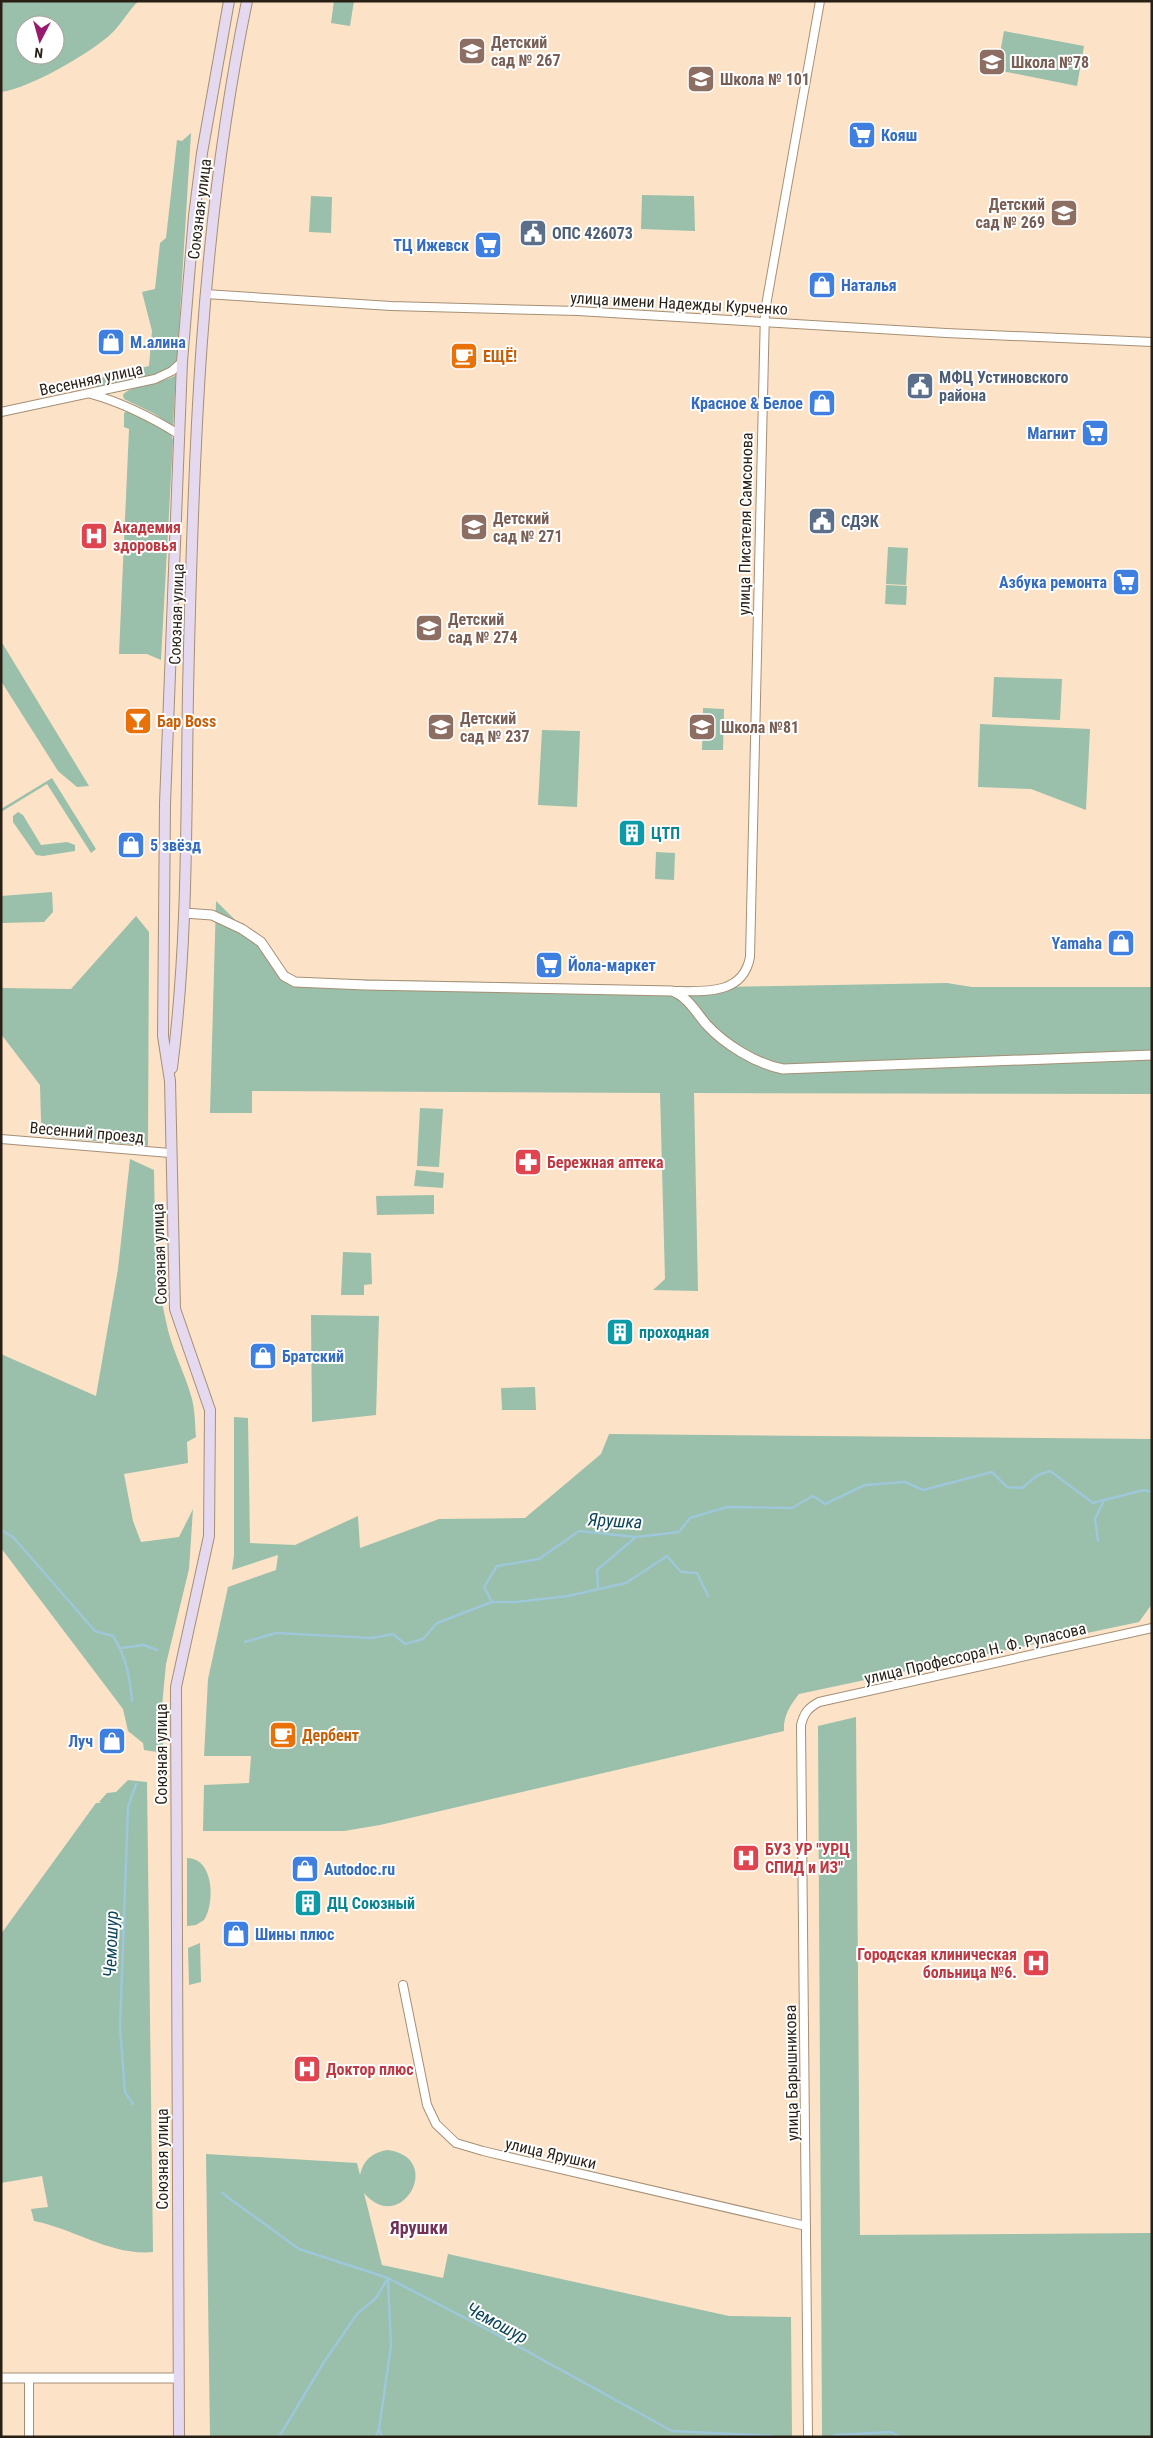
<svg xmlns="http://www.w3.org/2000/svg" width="1153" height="2438" font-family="'Roboto Condensed',sans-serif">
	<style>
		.green { fill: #9abfaa; fill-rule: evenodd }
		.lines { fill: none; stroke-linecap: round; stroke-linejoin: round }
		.stream { stroke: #9ec7da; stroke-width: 2.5 }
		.minor-casing { stroke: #a58f75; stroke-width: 10 }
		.tertiary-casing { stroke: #a58f75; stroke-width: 11 }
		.secondary-casing { stroke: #a58f75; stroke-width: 12 }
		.minor { stroke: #fff; stroke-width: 8 }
		.tertiary { stroke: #fff; stroke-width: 9 }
		.secondary { stroke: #e5d9f0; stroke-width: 10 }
		.labels { text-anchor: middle; stroke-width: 4; stroke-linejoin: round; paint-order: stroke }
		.education-label { font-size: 16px; font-weight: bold; fill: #785e54; stroke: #fff; text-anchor: start }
		.shop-label { font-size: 16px; font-weight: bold; fill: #366cbe; stroke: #fff; text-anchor: start }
		.street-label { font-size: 16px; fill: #281f15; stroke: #fff }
		.service-label { font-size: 16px; font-weight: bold; fill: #4e5e75; stroke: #fff; text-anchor: start }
		.food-label { font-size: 16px; font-weight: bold; fill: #c56008; stroke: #fff; text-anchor: start }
		.health-label { font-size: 16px; font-weight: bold; fill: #be3a42; stroke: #fff; text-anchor: start }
		.culture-label { font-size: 16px; font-weight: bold; fill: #0d838f; stroke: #fff; text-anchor: start }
		.water-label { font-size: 18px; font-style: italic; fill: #0e465a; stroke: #fff }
		.neighbourhood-label { font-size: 18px; font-weight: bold; fill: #703257; stroke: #fff }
	</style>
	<rect width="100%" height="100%" fill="#fce3c8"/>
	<g class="green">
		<path d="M 1,1 L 139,1 C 130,8 121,25 111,34 C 89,54 30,88 1,92 ZM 25,25 L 55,25 L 55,55 L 25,55 Z"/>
		<path d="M 334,1 L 354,1 L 350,26 L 331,23 Z"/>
		<path d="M 1004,31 L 1084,46 L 1077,86 L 997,70 Z"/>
		<path d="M 191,133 L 177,361 L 163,375 L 97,388 L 92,384 L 96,379 L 149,366 L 152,331 L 142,292 L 155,289 L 160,243 L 166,238 L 177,140 L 182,141 Z"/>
		<path d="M 642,195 L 694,196 L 695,231 L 641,229 Z"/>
		<path d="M 311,196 L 332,197 L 331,233 L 309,232 Z"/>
		<path d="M 176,375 L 173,426 L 153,413 L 124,399 L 123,395 C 129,385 163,384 176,375 Z"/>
		<path d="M 129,410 C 143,417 170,424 173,440 L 161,660 L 147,654 L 119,654 L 129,429 L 124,427 L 124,413 Z"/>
		<path d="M 888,547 L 908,548 L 906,585 L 886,584 Z"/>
		<path d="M 886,585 L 907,586 L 906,605 L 885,604 Z"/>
		<path d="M 1,641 L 89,786 L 77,787 L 58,771 L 1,681 Z"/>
		<path d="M 994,677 L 1062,679 L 1060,720 L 992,717 Z"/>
		<path d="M 703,708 L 724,709 L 723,750 L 702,750 Z"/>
		<path d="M 980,724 L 1090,729 L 1086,810 L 1031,789 L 978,787 Z"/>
		<path d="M 542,730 L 580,731 L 577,807 L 538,805 Z"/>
		<path d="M 52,778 L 96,849 L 91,853 L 47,784 L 1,812 L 1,809 Z"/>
		<path d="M 18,812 L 23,815 L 41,845 L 67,842 L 75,845 L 75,851 L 43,856 L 36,855 L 13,822 L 13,816 Z"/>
		<path d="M 656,852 L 675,853 L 674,880 L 655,879 Z"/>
		<path d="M 52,892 L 53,912 L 44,922 L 1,923 L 1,896 Z"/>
		<path d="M 216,901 L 294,978 L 716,987 L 947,983 L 972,987 L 1152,987 L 1152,1094 L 694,1093 L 698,1291 L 653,1290 L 665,1279 L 660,1093 L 252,1091 L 252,1113 L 210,1113 Z"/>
		<path d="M 136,916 L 149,932 L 148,1146 L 53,1137 L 45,1132 L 41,1121 L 40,1085 L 1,1034 L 1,988 L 71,989 Z"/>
		<path d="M 420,1108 L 443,1109 L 439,1167 L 417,1166 Z"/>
		<path d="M 130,1159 L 154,1170 C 155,1224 155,1278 168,1330 C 174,1354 186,1376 192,1399 C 195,1412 195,1424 196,1437 L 187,1442 L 188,1463 L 124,1474 L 133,1521 L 141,1542 L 179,1537 L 193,1509 L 189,1569 L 166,1664 L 162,1706 L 163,1748 L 157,1752 L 144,1750 L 143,1743 L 128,1731 L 123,1709 L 1,1548 L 1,1354 L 96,1396 L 118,1269 Z"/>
		<path d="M 416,1170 L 444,1173 L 443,1188 L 414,1186 Z"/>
		<path d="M 434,1195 L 434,1214 L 377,1215 L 376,1196 Z"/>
		<path d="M 343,1252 L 371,1253 L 372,1284 L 364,1285 L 364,1295 L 341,1295 Z"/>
		<path d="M 311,1315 L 379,1316 L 376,1415 L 312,1422 Z"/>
		<path d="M 535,1387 L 536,1410 L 502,1410 L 501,1388 Z"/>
		<path d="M 234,1417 L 248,1418 L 250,1543 L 295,1545 L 358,1516 L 360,1548 L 439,1519 L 525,1518 L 601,1454 L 609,1434 L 1152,1439 L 1152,1604 L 1139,1622 L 799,1694 C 790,1705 783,1717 784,1731 L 380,1825 L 344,1831 L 203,1831 L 204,1785 L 249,1783 L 251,1756 L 204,1756 L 208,1679 L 228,1587 L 276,1570 L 278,1555 L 232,1570 L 234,1555 Z"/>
		<path d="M 856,1717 L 860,2235 L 1152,2233 L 1152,2437 L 822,2437 L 818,1726 Z"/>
		<path d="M 128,1780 L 147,1782 L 153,2252 C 111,2256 75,2229 34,2221 L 31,2209 L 48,2207 L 42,2176 L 1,2183 L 1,1934 L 96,1803 L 101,1803 L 99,1802 L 107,1793 L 116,1792 Z"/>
		<path d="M 187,1858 C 214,1858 215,1903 204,1920 L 196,1925 L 187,1926 Z"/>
		<path d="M 200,1943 L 201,1982 L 189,1985 L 188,1948 Z"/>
		<path d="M 387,2150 C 446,2157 401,2237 364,2193 L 382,2265 L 443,2278 L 448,2254 L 729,2316 L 791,2317 L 792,2437 L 210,2437 L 206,2154 L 357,2163 L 360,2175 C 363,2160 372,2153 387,2150 Z"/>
	</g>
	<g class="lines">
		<g class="stream">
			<path d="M 1,1530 L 13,1537 L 95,1631 L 113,1636 C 126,1656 130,1678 132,1701"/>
			<path d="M 1098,1541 L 1095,1519 L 1104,1500"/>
			<path d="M 598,1589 L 597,1570 L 636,1537"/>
			<path d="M 492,1602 L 516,1602 L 568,1596 L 626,1583 L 667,1556 L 681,1572 L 697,1573 L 708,1596"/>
			<path d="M 245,1642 L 276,1633 L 372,1638 L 393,1634 L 405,1644 L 423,1639 L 437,1623 L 492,1602 L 484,1587 L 497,1566 L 539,1559 L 579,1531 L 636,1537 L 679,1532 L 690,1518 L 727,1507 L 792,1508 L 813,1496 L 825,1504 L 865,1485 L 905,1482 L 923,1490 L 992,1472 L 1007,1487 L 1022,1488 L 1038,1475 L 1050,1471 L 1093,1503 L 1144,1490 L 1152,1492"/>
			<path d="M 121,1648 L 144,1645 L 157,1650"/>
			<path d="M 133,2104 L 125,2092 L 120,2028 L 128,1807 L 136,1784"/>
			<path d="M 222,2193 L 299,2249 L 388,2278 L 492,2332 L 672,2431 L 772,2436"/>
			<path d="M 834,2435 L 891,2432 L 900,2437"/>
			<path d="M 279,2437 L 324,2362 L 357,2314 L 376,2298 L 388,2278"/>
			<path d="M 376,2437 L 379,2429"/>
			<path d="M 382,2437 L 379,2429 L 391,2346 L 388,2280"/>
		</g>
		<g class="minor-casing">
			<g id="minor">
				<path d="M 205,294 L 391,306 L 578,311 L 946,333 L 1152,342"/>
				<path d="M 91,394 C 124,403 151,417 180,435"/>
				<path d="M 1,412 L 155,379 L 172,371 L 182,362"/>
				<path d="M 672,991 C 703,991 743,996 750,957 L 765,311 L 820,1"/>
				<path d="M 1,1139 L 170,1153"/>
				<path d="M 403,1985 L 427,2105 L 436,2124 L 456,2143 L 483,2151 L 806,2226"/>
				<path d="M 29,2378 L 29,2437"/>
				<path d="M 808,2437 L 801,1725 C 804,1713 808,1708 819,1702 L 1152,1628"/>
			</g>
		</g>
		<g class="tertiary-casing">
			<g id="tertiary">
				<path d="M 184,913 L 212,915 L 242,929 L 261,942 L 284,976 L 295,982 L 365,985 L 672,991 C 687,996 696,1012 706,1024 C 724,1044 756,1064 783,1069 L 1152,1055"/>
				<path d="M 1,2378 L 178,2378"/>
			</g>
		</g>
		<g class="secondary-casing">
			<g id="secondary">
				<path d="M 172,1068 C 188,943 186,817 188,692 C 193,460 200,228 247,1"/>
				<path d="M 179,2437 L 176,1687 L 209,1536 L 210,1410 L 175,1309 L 170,1081 L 163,1036 L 165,804 L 182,362 L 194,216 L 202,153 L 229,1"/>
			</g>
		</g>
		<use href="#minor" class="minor"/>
		<use href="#tertiary" class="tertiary"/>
		<use href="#secondary" class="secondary"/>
	</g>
	<defs>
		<g id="school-square" transform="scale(1.4375)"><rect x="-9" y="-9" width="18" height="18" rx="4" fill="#8d6e63" stroke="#fff"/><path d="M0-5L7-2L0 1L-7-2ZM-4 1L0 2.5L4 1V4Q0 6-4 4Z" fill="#fff"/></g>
		<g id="supermarket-square" transform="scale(1.4375)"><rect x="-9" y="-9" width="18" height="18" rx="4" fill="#3f7fe0" stroke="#fff"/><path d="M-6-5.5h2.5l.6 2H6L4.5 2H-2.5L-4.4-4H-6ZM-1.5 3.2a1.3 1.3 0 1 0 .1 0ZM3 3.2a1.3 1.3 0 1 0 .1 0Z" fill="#fff"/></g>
		<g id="civic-square" transform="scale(1.4375)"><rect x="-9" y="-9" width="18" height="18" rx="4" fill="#5c6f8a" stroke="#fff"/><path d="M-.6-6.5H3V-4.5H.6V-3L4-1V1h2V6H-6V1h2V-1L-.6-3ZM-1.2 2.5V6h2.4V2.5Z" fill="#fff"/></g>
		<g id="shop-square" transform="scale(1.4375)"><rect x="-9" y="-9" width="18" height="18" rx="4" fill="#3f7fe0" stroke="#fff"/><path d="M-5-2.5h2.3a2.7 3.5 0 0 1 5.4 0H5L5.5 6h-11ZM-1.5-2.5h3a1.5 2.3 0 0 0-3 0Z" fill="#fff"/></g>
		<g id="cafe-square" transform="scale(1.4375)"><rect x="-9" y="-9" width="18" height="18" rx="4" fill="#e8710a" stroke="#fff"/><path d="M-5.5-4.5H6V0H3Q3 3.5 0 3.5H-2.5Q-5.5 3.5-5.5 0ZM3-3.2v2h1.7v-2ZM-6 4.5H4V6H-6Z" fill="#fff"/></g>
		<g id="hospital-square" transform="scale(1.4375)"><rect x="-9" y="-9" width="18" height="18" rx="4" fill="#e0444e" stroke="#fff"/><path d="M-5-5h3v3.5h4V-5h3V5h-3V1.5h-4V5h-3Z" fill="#fff"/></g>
		<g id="bar-square" transform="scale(1.4375)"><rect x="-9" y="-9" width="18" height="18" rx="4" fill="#e8710a" stroke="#fff"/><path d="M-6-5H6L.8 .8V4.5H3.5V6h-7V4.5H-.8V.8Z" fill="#fff"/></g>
		<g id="building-square" transform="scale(1.4375)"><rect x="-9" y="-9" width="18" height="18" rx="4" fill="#0f9aa8" stroke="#fff"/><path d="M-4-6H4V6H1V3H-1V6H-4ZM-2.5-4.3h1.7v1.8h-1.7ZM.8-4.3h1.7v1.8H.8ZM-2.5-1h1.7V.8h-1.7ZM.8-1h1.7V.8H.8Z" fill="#fff"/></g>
		<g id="pharmacy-square" transform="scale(1.4375)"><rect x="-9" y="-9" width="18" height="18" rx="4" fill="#e0444e" stroke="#fff"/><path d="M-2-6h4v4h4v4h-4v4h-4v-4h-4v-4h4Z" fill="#fff"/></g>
	</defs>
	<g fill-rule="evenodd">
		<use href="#school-square" x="472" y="51"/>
		<use href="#school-square" x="992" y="62"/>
		<use href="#school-square" x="701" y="79"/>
		<use href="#supermarket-square" x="862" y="135"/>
		<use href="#school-square" x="1064" y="213"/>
		<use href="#civic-square" x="533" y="233"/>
		<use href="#supermarket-square" x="488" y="245"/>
		<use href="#shop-square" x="822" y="285"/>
		<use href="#shop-square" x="111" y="342"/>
		<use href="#cafe-square" x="464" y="356"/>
		<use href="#civic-square" x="920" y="386"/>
		<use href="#shop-square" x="822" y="403"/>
		<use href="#supermarket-square" x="1095" y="433"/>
		<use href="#civic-square" x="822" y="521"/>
		<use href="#school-square" x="474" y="527"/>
		<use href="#hospital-square" x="94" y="536"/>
		<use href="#supermarket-square" x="1126" y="582"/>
		<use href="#school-square" x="429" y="628"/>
		<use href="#bar-square" x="138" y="721"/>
		<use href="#school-square" x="441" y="727"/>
		<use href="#school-square" x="702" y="727"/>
		<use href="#building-square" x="632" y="833"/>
		<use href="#shop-square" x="131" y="845"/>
		<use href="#shop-square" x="1121" y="943"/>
		<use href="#supermarket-square" x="549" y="965"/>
		<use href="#pharmacy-square" x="528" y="1162"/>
		<use href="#building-square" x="620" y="1332"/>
		<use href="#shop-square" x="263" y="1356"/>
		<use href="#cafe-square" x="283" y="1735"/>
		<use href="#shop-square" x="112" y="1741"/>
		<use href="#hospital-square" x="746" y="1858"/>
		<use href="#shop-square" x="305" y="1869"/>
		<use href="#building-square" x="308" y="1903"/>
		<use href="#shop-square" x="236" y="1934"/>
		<use href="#hospital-square" x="1036" y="1963"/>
		<use href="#hospital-square" x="307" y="2069"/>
	</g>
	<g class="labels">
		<g class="education-label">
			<text x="491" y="48">Детский<tspan x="491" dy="18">сад № 267</tspan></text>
			<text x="1011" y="68">Школа №78</text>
			<text x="720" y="85">Школа № 101</text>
			<text x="1045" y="210" text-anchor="end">Детский<tspan x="1045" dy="18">сад № 269</tspan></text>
			<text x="493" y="524">Детский<tspan x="493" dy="18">сад № 271</tspan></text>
			<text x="448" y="625">Детский<tspan x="448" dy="18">сад № 274</tspan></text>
			<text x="460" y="724">Детский<tspan x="460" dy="18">сад № 237</tspan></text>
			<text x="721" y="733">Школа №81</text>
		</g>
		<g class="shop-label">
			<text x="881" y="141">Кояш</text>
			<text x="469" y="251" text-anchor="end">ТЦ Ижевск</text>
			<text x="841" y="291">Наталья</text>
			<text x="130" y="348">М.алина</text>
			<text x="803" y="409" text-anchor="end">Красное &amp; Белое</text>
			<text x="1076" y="439" text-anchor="end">Магнит</text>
			<text x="1107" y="588" text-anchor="end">Азбука ремонта</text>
			<text x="150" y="851">5 звёзд</text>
			<text x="1102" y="949" text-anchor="end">Yamaha</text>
			<text x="568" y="971">Йола-маркет</text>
			<text x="282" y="1362">Братский</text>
			<text x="93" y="1747" text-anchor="end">Луч</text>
			<text x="324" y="1875">Autodoc.ru</text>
			<text x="255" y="1940">Шины плюс</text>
		</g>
		<g class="street-label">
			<text transform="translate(199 209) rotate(-83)" y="6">Союзная улица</text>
			<text transform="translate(679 303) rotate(3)" y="6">улица имени Надежды Курченко</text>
			<text transform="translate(91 379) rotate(-12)" y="6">Весенняя улица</text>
			<text transform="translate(745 524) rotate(-89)" y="6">улица Писателя Самсонова</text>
			<text transform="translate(176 614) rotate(-88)" y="6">Союзная улица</text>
			<text transform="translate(87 1132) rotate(5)" y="6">Весенний проезд</text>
			<text transform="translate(159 1254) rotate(-92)" y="6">Союзная улица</text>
			<text transform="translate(975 1653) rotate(-13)" y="6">улица Профессора Н. Ф. Рупасова</text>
			<text transform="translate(161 1754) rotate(-90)" y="6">Союзная улица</text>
			<text transform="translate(791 2073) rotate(-91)" y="6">улица Барышникова</text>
			<text transform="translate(551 2153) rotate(13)" y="6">улица Ярушки</text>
			<text transform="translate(162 2159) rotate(-90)" y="6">Союзная улица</text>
		</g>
		<g class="service-label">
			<text x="552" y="239">ОПС 426073</text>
			<text x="939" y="383">МФЦ Устиновского<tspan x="939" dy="18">района</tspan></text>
			<text x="841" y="527">СДЭК</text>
		</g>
		<g class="food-label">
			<text x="483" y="362">ЕЩЁ!</text>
			<text x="157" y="727">Бар Boss</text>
			<text x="302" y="1741">Дербент</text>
		</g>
		<g class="health-label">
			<text x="113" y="533">Академия<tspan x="113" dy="18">здоровья</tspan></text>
			<text x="547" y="1168">Бережная аптека</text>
			<text x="765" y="1855">БУЗ УР "УРЦ<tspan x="765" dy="18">СПИД и ИЗ"</tspan></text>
			<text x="1017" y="1960" text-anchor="end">Городская клиническая<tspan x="1017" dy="18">больница №6.</tspan></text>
			<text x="326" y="2075">Доктор плюс</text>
		</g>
		<g class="culture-label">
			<text x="651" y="839">ЦТП</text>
			<text x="639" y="1338">проходная</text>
			<text x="327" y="1909">ДЦ Союзный</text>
		</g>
		<g class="water-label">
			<text transform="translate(615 1521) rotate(3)" y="6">Ярушка</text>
			<text transform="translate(111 1944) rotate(-88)" y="6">Чемошур</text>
			<text transform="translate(497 2323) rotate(28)" y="6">Чемошур</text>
		</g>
		<g class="neighbourhood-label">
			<text x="419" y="2234">Ярушки</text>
		</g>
	</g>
	<rect width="1153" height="2438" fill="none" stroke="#281f15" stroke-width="5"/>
	<g transform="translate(40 40) rotate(186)"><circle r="24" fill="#ffffff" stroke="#a9a5a1"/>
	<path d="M0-4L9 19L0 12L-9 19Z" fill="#99196e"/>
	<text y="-8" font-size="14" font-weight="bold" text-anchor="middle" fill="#281f15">N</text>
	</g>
</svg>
